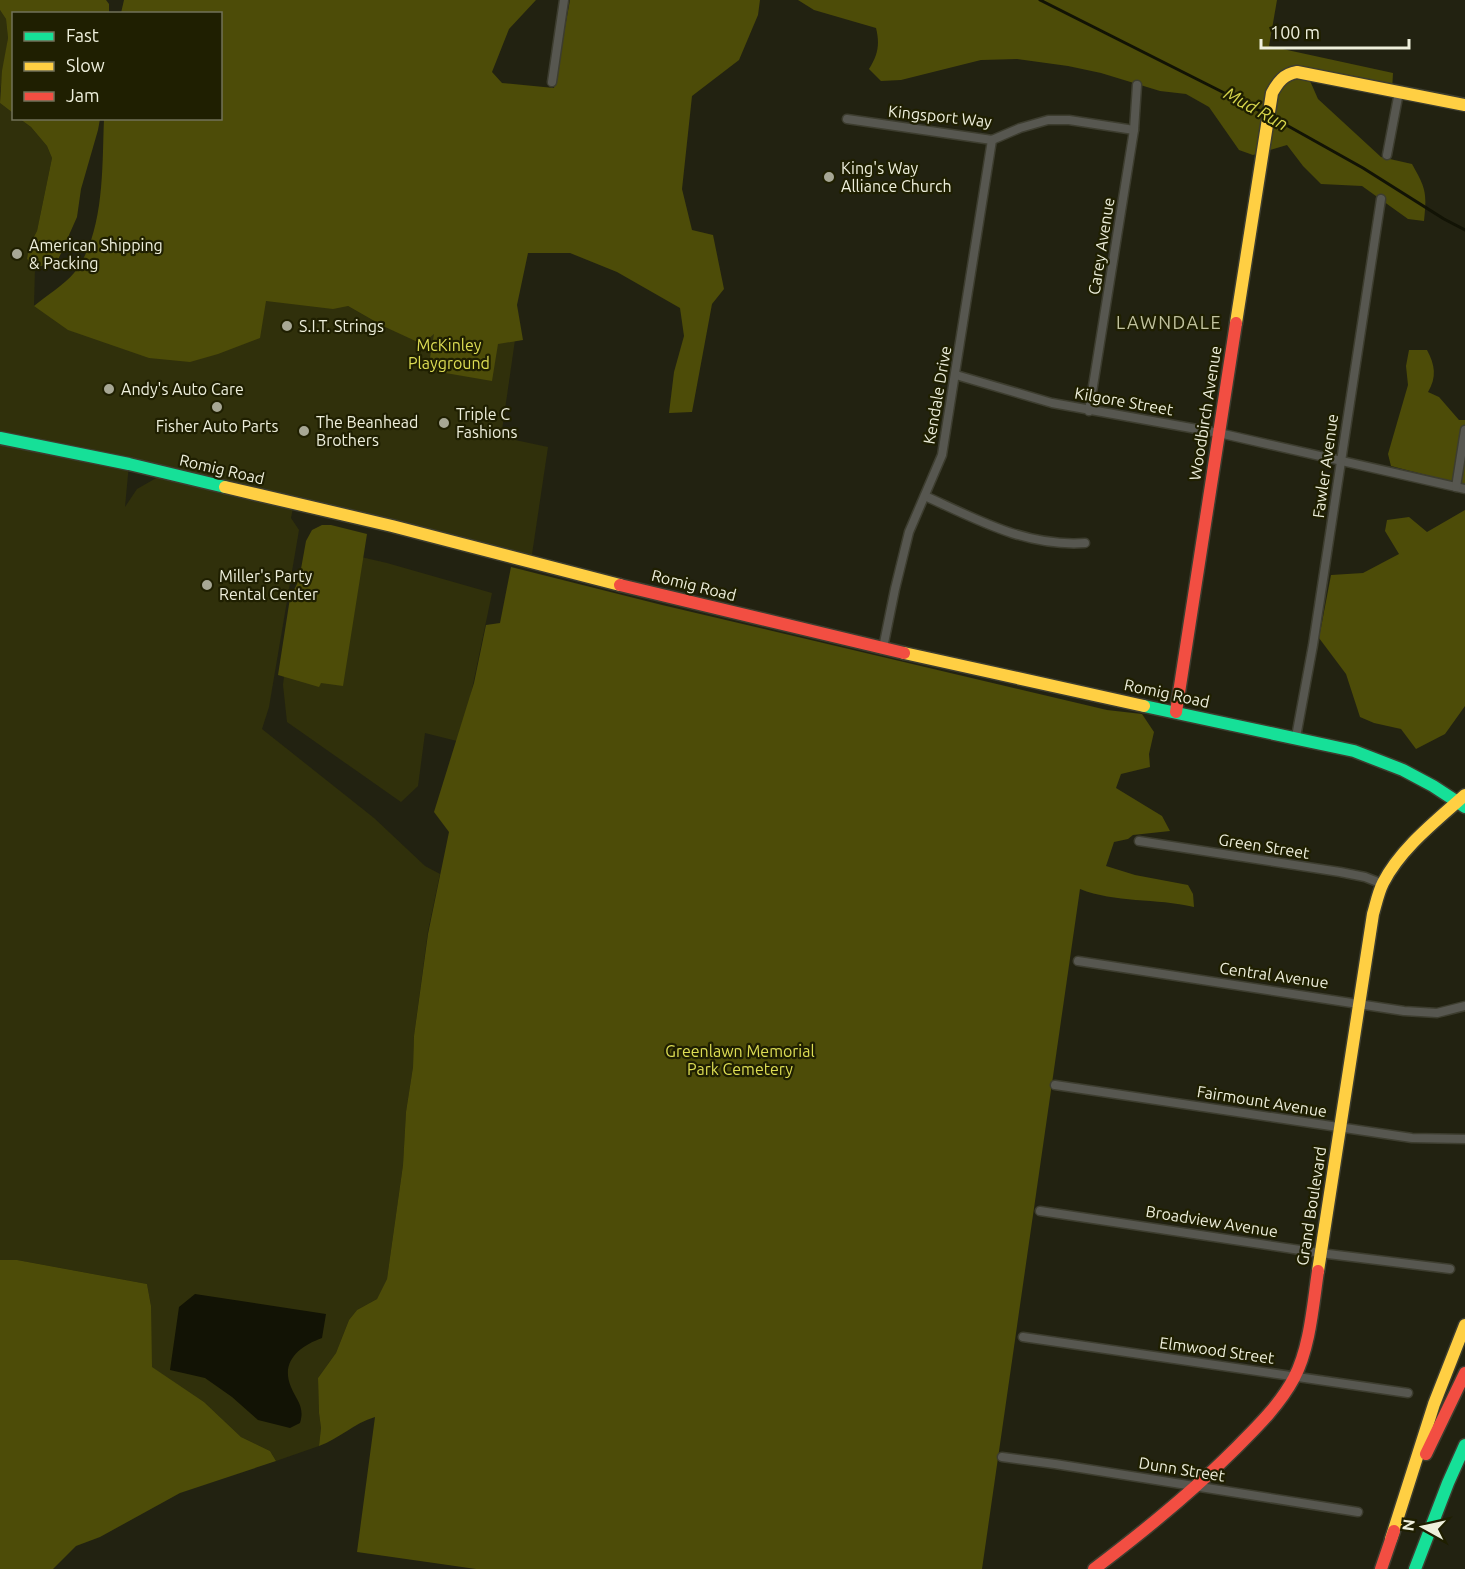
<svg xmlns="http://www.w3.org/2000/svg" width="1465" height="1569" font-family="Ubuntu,sans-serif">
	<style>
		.built { fill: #30300b; fill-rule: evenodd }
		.green { fill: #4d4c08 }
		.water { fill: #121305 }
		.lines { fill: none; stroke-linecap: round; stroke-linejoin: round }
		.stream { stroke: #121305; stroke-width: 3 }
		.street-casing { stroke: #3d3d2f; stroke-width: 11 }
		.fast-casing { stroke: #3d3d2f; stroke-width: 15 }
		.slow-casing { stroke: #3d3d2f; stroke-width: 15 }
		.jam-casing { stroke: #3d3d2f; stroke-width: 15 }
		.street { stroke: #575750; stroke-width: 8 }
		.fast { stroke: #16e098; stroke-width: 12 }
		.slow { stroke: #ffcf43; stroke-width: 12 }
		.jam { stroke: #f24e42; stroke-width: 12 }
		.poi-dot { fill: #a7a795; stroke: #1f1f01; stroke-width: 2 }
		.labels { text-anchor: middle; stroke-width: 4.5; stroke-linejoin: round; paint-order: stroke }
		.street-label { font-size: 16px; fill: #eeefdc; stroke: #1f1f01 }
		.poi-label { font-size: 16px; fill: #eeefdc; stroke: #1f1f01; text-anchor: start }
		.park-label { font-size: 16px; fill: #dede54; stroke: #1f1f01 }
		.water-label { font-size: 18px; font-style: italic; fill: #d7d64b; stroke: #1f1f01 }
		.neighbourhood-label { font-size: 18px; letter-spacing: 1.5px; fill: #c2c3a0; stroke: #1f1f01 }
	</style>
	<rect width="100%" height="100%" fill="#221"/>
	<g class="built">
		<path d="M 0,10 L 6,19 L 8,38 L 0,92 Z"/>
		<path d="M 0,103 L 13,113 L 14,118 L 20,119 L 31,127 L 47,146 L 52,158 L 37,231 L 29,246 L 27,259 L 35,267 L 34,306 L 266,289 L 348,306 L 383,326 L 435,333 L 515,340 L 501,437 L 548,447 L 531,561 L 294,503 L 291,518 L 299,530 L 269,707 L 262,729 L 374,818 L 425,866 L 440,874 L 428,931 L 414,1036 L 413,1067 L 406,1112 L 403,1165 L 387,1279 L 377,1299 L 357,1310 L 349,1320 L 336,1353 L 318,1378 L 319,1413 L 321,1428 L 319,1446 L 276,1461 L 270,1451 L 241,1437 L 204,1402 L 151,1367 L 151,1306 L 147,1284 L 17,1260 L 0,1260 ZM 129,464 L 165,473 L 137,489 L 125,507 Z"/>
		<path d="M 309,545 L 387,563 L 492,593 L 461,742 L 425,733 L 418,786 L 401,802 L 287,722 L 283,685 L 294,593 Z"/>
	</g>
	<g class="green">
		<path d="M 0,0 L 106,0 L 109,4 L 109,13 L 14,14 L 13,113 L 0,103 L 2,71 L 8,38 L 6,19 L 0,10 Z"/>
		<path d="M 124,0 L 536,0 L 509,29 L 492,72 L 502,83 L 554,88 L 570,0 L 760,0 L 758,15 L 739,60 L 692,96 L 682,189 L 692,230 L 713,235 L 724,289 L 712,304 L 692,412 L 669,413 L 674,372 L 684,336 L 680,308 L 617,272 L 570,253 L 528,253 L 517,305 L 523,340 L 498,344 L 492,381 L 428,370 L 434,334 L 422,344 L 383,326 L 348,306 L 333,309 L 266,301 L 260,338 L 218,354 L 190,362 L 149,358 L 68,330 L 34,306 C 46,296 64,285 74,273 C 105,234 102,166 104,119 L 220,118 L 220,14 L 121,13 Z"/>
		<path d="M 798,0 L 1277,0 L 1269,46 L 1393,73 L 1392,91 L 1307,74 L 1318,99 L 1381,157 L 1412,164 C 1426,189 1427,192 1424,221 L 1408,219 L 1362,186 L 1321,184 L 1303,166 L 1287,145 L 1253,155 L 1239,150 L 1209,107 L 1186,94 L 1160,91 L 1101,73 L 1068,66 L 1017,59 L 981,60 L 901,80 L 881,81 L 869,69 C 878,55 880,44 876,28 L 814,10 Z"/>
		<path d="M 20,119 L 100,119 L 98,130 L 81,189 L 77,217 L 58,260 L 52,264 L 35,267 L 27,259 L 29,246 L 37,231 L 52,158 L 47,146 L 31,127 Z"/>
		<path d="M 1409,350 L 1427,350 C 1435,365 1437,377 1428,392 L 1439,397 L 1459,420 L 1465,420 L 1465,485 L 1391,466 L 1388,454 L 1408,385 L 1406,366 Z"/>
		<path d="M 1465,510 L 1465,706 L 1445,734 L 1416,749 L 1401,729 L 1374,723 L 1360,717 L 1346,674 L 1319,638 L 1331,575 L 1363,573 L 1399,554 L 1385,531 L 1387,520 L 1409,517 L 1427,532 Z"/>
		<path d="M 322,525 L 331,525 L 367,534 L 343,686 L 321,683 L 319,687 L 278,675 L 290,598 L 299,580 L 306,541 L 312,530 Z"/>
		<path d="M 511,567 L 662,605 L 1107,710 L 1142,714 L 1154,732 L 1149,754 L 1150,767 L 1121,774 L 1116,788 L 1162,816 L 1170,831 L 1133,835 L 1128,839 L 1114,842 L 1106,866 L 1135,875 L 1188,885 L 1193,894 L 1194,907 C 1156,898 1115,903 1080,889 L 982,1569 L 476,1569 L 357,1552 L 375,1417 C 354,1423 339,1439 319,1446 L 321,1428 L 319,1413 L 318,1378 L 336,1353 L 349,1320 L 357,1310 L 377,1299 L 387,1279 L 403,1165 L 406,1112 L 413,1067 L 414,1036 L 428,934 L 449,832 L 434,812 L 474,683 L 486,625 L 500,623 Z"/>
		<path d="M 0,1260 L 17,1260 L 147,1284 L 151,1306 L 152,1367 L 204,1402 L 241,1437 L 270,1451 L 276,1461 L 180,1493 L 100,1537 L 76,1546 L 53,1569 L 0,1569 Z"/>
	</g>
	<path class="water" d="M 195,1294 L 326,1314 L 322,1338 C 300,1346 280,1361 291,1387 C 297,1401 305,1407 300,1423 L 290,1428 L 258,1420 L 232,1397 L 205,1378 L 170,1370 L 179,1307 Z"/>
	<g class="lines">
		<g class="stream">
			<path d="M 1040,0 L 1266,114"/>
			<path d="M 1272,117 L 1363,168 L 1444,219 L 1465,230"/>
		</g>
		<g class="street-casing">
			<g id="street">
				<path d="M 552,82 L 564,0"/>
				<path d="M 847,119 L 992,140 L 1020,128 L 1048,120 L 1069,120 L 1134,130"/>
				<path d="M 1387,155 L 1399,92"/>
				<path d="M 956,375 L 1052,403 L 1219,433 L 1465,489"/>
				<path d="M 1089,411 L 1134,130 L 1137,85"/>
				<path d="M 1456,487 L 1465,430"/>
				<path d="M 925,496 C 978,520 1026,547 1085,543"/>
				<path d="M 883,648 L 895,589 L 909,532 L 942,455 L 992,140"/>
				<path d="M 1296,737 L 1313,645 L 1381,199"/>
				<path d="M 1139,841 L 1340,872 L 1365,877 L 1383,884"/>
				<path d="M 1078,961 L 1404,1011 L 1437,1013 L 1465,1006"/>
				<path d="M 1055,1085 L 1412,1138 L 1465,1139"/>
				<path d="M 1040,1211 L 1320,1253 L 1450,1269"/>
				<path d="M 1023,1337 L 1408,1393"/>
				<path d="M 1002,1457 L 1055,1464 L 1358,1512"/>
			</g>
		</g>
		<g class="fast-casing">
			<g id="fast">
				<path d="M 0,438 L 129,464 L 225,487"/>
				<path d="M 1144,706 L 1354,751 L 1403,770 L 1433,786 L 1465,807"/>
				<path d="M 1415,1569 L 1448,1483 L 1465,1445"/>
			</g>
		</g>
		<g class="slow-casing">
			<g id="slow">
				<path d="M 1236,323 L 1272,93 C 1278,82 1284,74 1297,72 L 1465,105"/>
				<path d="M 225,487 L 392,526 L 620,585"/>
				<path d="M 904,653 L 1144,706"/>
				<path d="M 1318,1271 L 1373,914 C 1376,904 1378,893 1383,883 C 1401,848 1436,821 1465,795"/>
				<path d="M 1391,1539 L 1434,1404 L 1465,1325"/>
			</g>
		</g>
		<g class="jam-casing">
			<g id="jam">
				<path d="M 620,585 L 904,653"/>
				<path d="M 1176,712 L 1236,323"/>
				<path d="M 1426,1454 L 1465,1373"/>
				<path d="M 1094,1569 C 1143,1532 1190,1494 1233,1451 C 1256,1428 1279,1406 1294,1378 C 1310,1348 1313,1304 1318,1271"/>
				<path d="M 1381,1569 L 1394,1531"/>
			</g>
		</g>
		<use href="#street" class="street"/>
		<use href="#fast" class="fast"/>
		<use href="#slow" class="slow"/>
		<use href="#jam" class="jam"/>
	</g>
	<g class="poi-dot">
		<circle cx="829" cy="177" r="6"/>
		<circle cx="17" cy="254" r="6"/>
		<circle cx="287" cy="326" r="6"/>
		<circle cx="109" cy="389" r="6"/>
		<circle cx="217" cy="407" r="6"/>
		<circle cx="444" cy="423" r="6"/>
		<circle cx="304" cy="431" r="6"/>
		<circle cx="207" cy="585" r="6"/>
	</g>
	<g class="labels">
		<g class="street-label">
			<text transform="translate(940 116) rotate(6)" y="6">Kingsport Way</text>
			<text transform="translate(1101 246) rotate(-81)" y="6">Carey Avenue</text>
			<text transform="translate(937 395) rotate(-80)" y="6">Kendale Drive</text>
			<text transform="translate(1124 401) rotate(10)" y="6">Kilgore Street</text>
			<text transform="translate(1205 413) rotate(-81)" y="6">Woodbirch Avenue</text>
			<text transform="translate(1325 466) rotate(-82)" y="6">Fawler Avenue</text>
			<text transform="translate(222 469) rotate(13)" y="6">Romig Road</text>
			<text transform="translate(694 585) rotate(14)" y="6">Romig Road</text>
			<text transform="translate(1167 693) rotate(12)" y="6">Romig Road</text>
			<text transform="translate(1264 846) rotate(9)" y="6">Green Street</text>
			<text transform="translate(1274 975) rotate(8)" y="6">Central Avenue</text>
			<text transform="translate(1262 1101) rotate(9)" y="6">Fairmount Avenue</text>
			<text transform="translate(1311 1206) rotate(-81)" y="6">Grand Boulevard</text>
			<text transform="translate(1212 1221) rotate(9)" y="6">Broadview Avenue</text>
			<text transform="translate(1217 1350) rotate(8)" y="6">Elmwood Street</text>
			<text transform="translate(1182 1469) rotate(9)" y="6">Dunn Street</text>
		</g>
		<g class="poi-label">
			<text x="841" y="174">King's Way<tspan x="841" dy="18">Alliance Church</tspan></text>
			<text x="29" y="251">American Shipping<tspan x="29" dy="18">&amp; Packing</tspan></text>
			<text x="299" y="332">S.I.T. Strings</text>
			<text x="121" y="395">Andy's Auto Care</text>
			<text x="456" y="420">Triple C<tspan x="456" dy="18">Fashions</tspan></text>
			<text x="316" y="428">The Beanhead<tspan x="316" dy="18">Brothers</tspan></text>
			<text x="217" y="432" text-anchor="middle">Fisher Auto Parts</text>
			<text x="219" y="582">Miller's Party<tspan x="219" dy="18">Rental Center</tspan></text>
		</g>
		<g class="park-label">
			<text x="449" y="351">McKinley<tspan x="449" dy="18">Playground</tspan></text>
			<text x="740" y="1057">Greenlawn Memorial<tspan x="740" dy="18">Park Cemetery</tspan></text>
		</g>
		<g class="water-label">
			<text transform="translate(1256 109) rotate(29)" y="6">Mud Run</text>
		</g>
		<g class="neighbourhood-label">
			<text x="1169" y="329">LAWNDALE</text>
		</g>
	</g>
	<rect x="12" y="12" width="210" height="108" fill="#1f1f01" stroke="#727259" stroke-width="1.5"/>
	<rect x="24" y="32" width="30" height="9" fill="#16e098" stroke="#727259" stroke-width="1.5"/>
	<text x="66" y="42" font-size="18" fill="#eeefdc">Fast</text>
	<rect x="24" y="62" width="30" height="9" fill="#ffcf43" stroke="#727259" stroke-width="1.5"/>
	<text x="66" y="72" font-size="18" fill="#eeefdc">Slow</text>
	<rect x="24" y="92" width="30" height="9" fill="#f24e42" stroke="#727259" stroke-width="1.5"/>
	<text x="66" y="102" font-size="18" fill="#eeefdc">Jam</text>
	<g transform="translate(1423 1527) rotate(278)" stroke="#1f1f01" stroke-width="4.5" paint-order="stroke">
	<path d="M0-4.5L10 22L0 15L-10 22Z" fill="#eeefdc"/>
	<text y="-9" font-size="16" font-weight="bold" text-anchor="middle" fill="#eeefdc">N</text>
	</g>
	<path d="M1261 39v9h148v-9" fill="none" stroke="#eeefdc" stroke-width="3"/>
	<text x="1270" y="39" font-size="18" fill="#eeefdc" stroke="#1f1f01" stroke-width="4.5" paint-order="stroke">100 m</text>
</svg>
